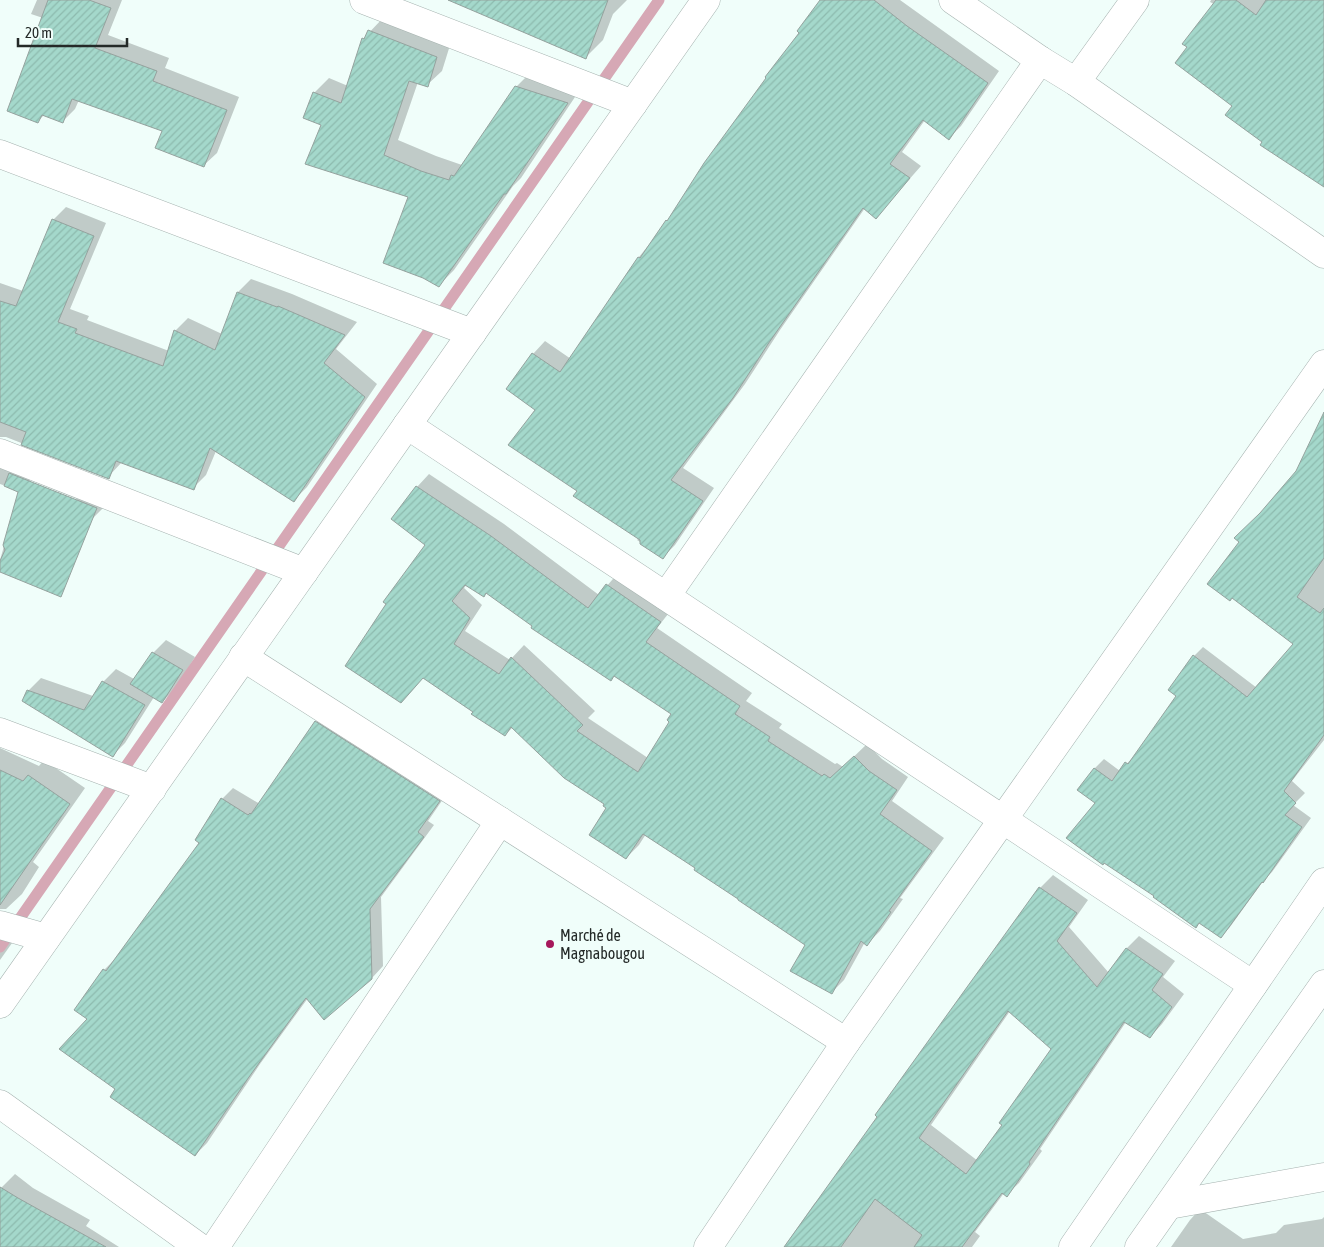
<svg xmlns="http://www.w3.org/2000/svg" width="1324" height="1247" font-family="'Asap Condensed',sans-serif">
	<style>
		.shadow { fill: #0003; fill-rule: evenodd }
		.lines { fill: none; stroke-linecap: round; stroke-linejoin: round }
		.stream { stroke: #d6a8b5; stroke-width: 11 }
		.building { fill: url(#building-hatch); stroke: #95a29e; fill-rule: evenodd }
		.minor-casing { stroke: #a5b2af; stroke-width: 29 }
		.minor { stroke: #fff; stroke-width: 28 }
		.poi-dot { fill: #a6185b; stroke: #f0fefa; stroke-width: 2 }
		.labels { text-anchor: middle; stroke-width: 4; stroke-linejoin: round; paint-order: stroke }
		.poi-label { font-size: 16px; fill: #242a28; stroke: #f0fefa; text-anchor: start }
	</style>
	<defs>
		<pattern id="building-hatch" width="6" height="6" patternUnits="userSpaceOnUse" patternTransform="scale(1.25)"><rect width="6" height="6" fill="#a4d8cb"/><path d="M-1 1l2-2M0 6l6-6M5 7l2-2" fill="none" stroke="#8dbaae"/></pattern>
	</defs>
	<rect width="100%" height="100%" fill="#f0fefa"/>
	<g class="shadow">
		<path d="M 37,0 L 122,0 L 108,35 L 169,58 L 165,68 L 239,97 L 217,153 L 204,165 L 163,131 L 79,100 L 75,109 L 62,122 L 44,115 L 38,121 L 43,18 L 31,14 Z"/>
		<path d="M 452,0 L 627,0 L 613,14 L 603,40 L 586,57 Z"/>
		<path d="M 821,0 L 900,0 L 999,71 L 961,126 L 949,138 L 925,120 L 902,152 L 921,166 L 876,217 L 865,208 L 780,330 L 745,384 L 683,468 L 714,488 L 675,545 L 663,557 L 637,540 L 639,538 L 578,491 L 537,409 L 508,389 L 533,354 L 545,341 L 571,359 L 639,257 L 673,215 L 801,32 Z"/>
		<path d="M 1211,0 L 1324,0 L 1324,186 L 1264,142 L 1234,106 L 1188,47 L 1214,4 L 1210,2 Z"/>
		<path d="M 383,18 L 451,42 L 442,71 L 427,85 L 418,82 L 398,140 L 436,156 L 462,165 L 516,87 L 531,72 L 581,88 L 521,178 L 513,186 L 454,270 L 439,285 L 409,196 L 323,125 L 314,93 L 329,78 L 348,86 L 363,39 Z"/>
		<path d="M 66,207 L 106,223 L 70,309 L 89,316 L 87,320 L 169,351 L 175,331 L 188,318 L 222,334 L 238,292 L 251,279 L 292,294 L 357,322 L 336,349 L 377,384 L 307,487 L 294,500 L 216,451 L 206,475 L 193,488 L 122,462 L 108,477 L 6,437 L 0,437 L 0,283 L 23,291 L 53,220 Z"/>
		<path d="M 1324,418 L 1324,740 L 1292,781 L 1305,793 L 1293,805 L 1311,818 L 1272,872 L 1264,880 L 1230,927 L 1221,937 L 1097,803 L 1094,769 L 1104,759 L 1120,771 L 1136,754 L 1178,695 L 1194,656 L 1203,647 L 1257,688 L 1295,644 L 1264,511 L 1297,472 Z"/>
		<path d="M 0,449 L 104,507 L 91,520 L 0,571 L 0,560 L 20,491 L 0,484 ZM 30,480 L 77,499 L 76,501 L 30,483 Z"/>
		<path d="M 429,474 L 504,524 L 599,595 L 619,572 L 672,609 L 657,628 L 752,693 L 746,701 L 782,724 L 779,728 L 835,764 L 837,763 L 843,767 L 867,744 L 882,759 L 908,777 L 892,801 L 944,838 L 900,898 L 903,899 L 880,931 L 867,944 L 865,942 L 844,980 L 832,992 L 807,944 L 646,834 L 639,845 L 626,858 L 606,804 L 513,727 L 505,735 L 474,711 L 423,677 L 427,545 L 417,487 ZM 467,584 L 484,596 L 487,592 L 611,679 L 615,675 L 672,714 L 671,721 L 648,758 L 588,718 L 595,711 L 524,645 L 510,660 L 465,631 L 482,605 L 464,588 Z"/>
		<path d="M 166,640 L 195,657 L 175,689 L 162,702 L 154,697 L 125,743 L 112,756 L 28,691 L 41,678 L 93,696 L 103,682 L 116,669 L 134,679 L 153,653 Z"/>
		<path d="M 327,711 L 450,789 L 428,821 L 434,825 L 381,897 L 383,966 L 372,978 L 308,998 L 260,1064 L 207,1143 L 195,1155 L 117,1088 L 89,1019 L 104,970 L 115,959 L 201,842 L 222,799 L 233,788 L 260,804 L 316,722 Z"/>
		<path d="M 0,748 L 39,766 L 44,760 L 85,788 L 33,862 L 39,867 L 22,894 L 6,909 L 0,909 L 0,913 L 17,936 L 0,960 Z"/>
		<path d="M 1053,875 L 1088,900 L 1069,927 L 1109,973 L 1127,948 L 1139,936 L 1175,961 L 1163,977 L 1184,994 L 1162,1024 L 1150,1037 L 1126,1022 L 1040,1149 L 1042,1151 L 1019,1183 L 1006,1195 L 1004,1193 L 975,1232 L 980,1236 L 972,1247 L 784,1247 L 814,1204 L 824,1194 L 879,1117 L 876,1115 L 1040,888 ZM 1010,1011 L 1053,1049 L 1004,1125 L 978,1161 L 931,1125 Z"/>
		<path d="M 15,1174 L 33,1188 L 90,1220 L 86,1226 L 119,1247 L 0,1247 L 0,1189 Z"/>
		<path d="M 1200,1209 L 1243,1239 L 1276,1233 L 1284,1225 L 1322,1219 L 1324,1217 L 1324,1247 L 1171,1247 L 1190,1220 Z"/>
	</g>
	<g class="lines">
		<path class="stream" d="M 0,947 L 659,0"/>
	</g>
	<g class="building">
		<path d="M 48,0 L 89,0 L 111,8 L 95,48 L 157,71 L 153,81 L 227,110 L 204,167 L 155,148 L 162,131 L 72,99 L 63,123 L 42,115 L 38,123 L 7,111 Z"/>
		<path d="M 448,0 L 608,0 L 586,59 Z"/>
		<path d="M 820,0 L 874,0 L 907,26 L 988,83 L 949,140 L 923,120 L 890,164 L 910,178 L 876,219 L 863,208 L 768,344 L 733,398 L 671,480 L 703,501 L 663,559 L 640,544 L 640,540 L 573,496 L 577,491 L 508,445 L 535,410 L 506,389 L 532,353 L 560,372 L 638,257 L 640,258 L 666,220 L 667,221 L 704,163 L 766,78 L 765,77 L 799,33 L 797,31 Z"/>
		<path d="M 1216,0 L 1236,0 L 1256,15 L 1266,0 L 1324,0 L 1324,187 L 1260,145 L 1262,142 L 1225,115 L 1232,106 L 1175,63 L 1187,47 L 1182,44 Z"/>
		<path d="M 368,30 L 437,57 L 428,87 L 409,81 L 384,155 L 421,171 L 449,180 L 451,175 L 454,176 L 515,86 L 568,103 L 506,194 L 504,194 L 439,287 L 423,278 L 383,263 L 408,197 L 305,164 L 321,125 L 303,118 L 313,92 L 341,103 L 362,38 L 364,39 Z"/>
		<path d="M 52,219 L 94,236 L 58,322 L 77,329 L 75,333 L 163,366 L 174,330 L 215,350 L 237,292 L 277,307 L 278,306 L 345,335 L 324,363 L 365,397 L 294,502 L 210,448 L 194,490 L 116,461 L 109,479 L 21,445 L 26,432 L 0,422 L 0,301 L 16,306 Z"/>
		<path d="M 1324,412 L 1324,558 L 1297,597 L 1320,613 L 1324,608 L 1324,735 L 1284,791 L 1296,803 L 1285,815 L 1302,827 L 1263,883 L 1262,882 L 1221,938 L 1199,923 L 1196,928 L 1153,897 L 1154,896 L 1104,863 L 1103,865 L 1066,838 L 1095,803 L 1077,790 L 1094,768 L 1112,781 L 1125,762 L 1128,764 L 1176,696 L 1168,690 L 1193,655 L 1247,697 L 1293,644 L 1232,598 L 1230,601 L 1207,584 L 1239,542 L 1234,538 L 1260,513 L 1296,471 Z"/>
		<path d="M 9,473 L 97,508 L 61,597 L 0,572 L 0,561 L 5,550 L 3,545 L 18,492 L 4,486 Z"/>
		<path d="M 416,486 L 491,536 L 588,608 L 606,584 L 661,622 L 646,642 L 740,706 L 735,714 L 770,737 L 768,741 L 822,776 L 824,774 L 830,778 L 854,756 L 869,771 L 897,790 L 880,814 L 932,851 L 889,911 L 891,912 L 867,946 L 861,941 L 832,994 L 790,971 L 805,945 L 738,900 L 738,899 L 694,870 L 695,868 L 643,834 L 626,859 L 589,835 L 606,808 L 603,806 L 604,804 L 564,778 L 511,727 L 505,736 L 471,714 L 473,712 L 423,678 L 401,703 L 345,666 L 386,604 L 383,602 L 425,545 L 391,519 ZM 465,585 L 484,597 L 486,593 L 532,626 L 531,628 L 611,681 L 614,676 L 671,714 L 667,720 L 669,722 L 638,772 L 577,731 L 583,725 L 511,657 L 499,674 L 454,644 L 470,618 L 452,601 Z"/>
		<path d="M 152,652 L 183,670 L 162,703 L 130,684 Z"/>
		<path d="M 102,681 L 145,705 L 113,757 L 22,701 L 27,690 L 84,710 Z"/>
		<path d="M 315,721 L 440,801 L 418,832 L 424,837 L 370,909 L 372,979 L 324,1020 L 306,998 L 249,1077 L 195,1156 L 110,1097 L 115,1089 L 59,1049 L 87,1019 L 74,1010 L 103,969 L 106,971 L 199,843 L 195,840 L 221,798 L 248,815 L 250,813 L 251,814 Z"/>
		<path d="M 0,770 L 23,781 L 28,775 L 70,804 L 0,905 Z"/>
		<path d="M 1039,887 L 1077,913 L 1057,941 L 1097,987 L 1126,948 L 1163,974 L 1152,990 L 1172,1007 L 1150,1038 L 1124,1022 L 1029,1162 L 1030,1164 L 1007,1197 L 1002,1193 L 962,1247 L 914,1247 L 922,1235 L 875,1199 L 841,1247 L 784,1247 L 877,1117 L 875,1115 ZM 1008,1011 L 1051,1049 L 999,1123 L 1002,1125 L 966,1174 L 919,1138 Z"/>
		<path d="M 0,1187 L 18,1198 L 106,1247 L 0,1247 Z"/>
	</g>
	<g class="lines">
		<g class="minor-casing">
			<g id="minor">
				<path d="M 364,0 L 633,104"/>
				<path d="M 953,0 L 1040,60 L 1076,82 L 1324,254"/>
				<path d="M 1076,82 L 1135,0"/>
				<path d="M 0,154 L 472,333"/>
				<path d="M 407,425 L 1253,985"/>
				<path d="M 0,453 L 304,572"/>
				<path d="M 666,596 L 1040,60"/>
				<path d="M 243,657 L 846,1042"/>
				<path d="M 0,732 L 152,789"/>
				<path d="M 0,925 L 46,938"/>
				<path d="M 0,1004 L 706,0"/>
				<path d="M 0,1104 L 199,1247"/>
				<path d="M 1169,1205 L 1324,1177"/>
				<path d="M 215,1247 L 500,821"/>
				<path d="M 708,1247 L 846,1042 L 1324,364"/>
				<path d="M 1073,1247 L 1324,882"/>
				<path d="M 1139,1247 L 1324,984"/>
			</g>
		</g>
		<use href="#minor" class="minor"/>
	</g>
	<circle class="poi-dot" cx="550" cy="944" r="5"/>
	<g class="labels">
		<g class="poi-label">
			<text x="560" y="941">Marché de<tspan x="560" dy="18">Magnabougou</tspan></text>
		</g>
	</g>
	<path d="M18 38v8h109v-8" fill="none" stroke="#242a28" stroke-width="2.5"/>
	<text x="25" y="38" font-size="15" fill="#242a28" stroke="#f0fefa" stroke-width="4" paint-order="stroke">20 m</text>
</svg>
